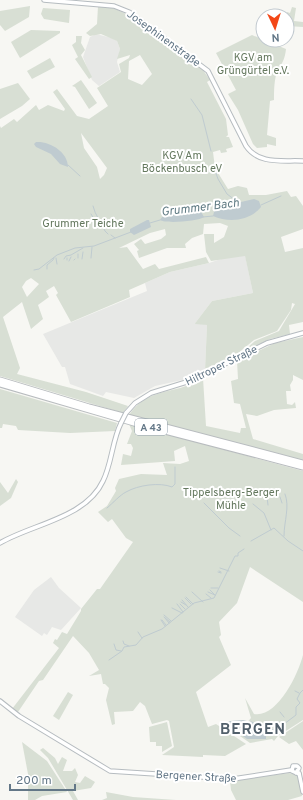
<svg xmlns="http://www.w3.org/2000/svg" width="303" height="800" font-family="Overpass,sans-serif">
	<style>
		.built { fill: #e7e8e6 }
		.green { fill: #d8dfd4; fill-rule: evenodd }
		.water { fill: #bfcbd0 }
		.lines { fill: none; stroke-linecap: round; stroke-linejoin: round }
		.stream { stroke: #bfcbd0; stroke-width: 1 }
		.secondary-casing { stroke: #b6bcc0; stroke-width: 5.5 }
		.highway-casing { stroke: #b8bcbf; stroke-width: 7 }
		.secondary { stroke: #fff; stroke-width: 3.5 }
		.highway { stroke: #fff; stroke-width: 5 }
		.secondary-bridge-casing { stroke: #b6bcc0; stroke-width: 5.5; stroke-linecap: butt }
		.secondary-bridge { stroke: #fff; stroke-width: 3.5 }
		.labels { text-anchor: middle; stroke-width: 4; stroke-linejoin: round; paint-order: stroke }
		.shield { fill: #fff; stroke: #92a0ab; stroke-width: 1 }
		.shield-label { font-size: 10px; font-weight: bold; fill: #637787 }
		.street-label { font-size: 11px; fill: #637787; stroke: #fff }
		.park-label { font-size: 11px; fill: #64785e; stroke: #fff }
		.water-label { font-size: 12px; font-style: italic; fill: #5f7a83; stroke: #fff }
		.district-label { font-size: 15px; font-weight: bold; letter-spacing: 1px; fill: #52606b; stroke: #fff }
	</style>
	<rect width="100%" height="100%" fill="#f7f7f3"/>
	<g class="built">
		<path d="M 96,34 L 112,38 L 117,41 L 120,49 L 117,62 L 120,72 L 99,86 L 92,80 L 83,57 L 90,37 Z"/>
		<path d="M 245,255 L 253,293 L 212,301 L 196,322 L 207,325 L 205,370 L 191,378 L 155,386 L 134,398 L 106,392 L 103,396 L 70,384 L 65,367 L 62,367 L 43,334 L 147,291 L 145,283 L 170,272 L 209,263 L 224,258 Z"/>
		<path d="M 51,577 L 59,588 L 81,608 L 61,630 L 52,627 L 47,635 L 44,633 L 42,636 L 15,617 L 34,590 Z"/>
	</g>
	<g class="green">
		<path d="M 30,6 L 29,17 L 5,31 L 0,25 L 0,11 Z"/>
		<path d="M 98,6 L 114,8 L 132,17 L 177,53 L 203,70 L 210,80 L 207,82 L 226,119 L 228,135 L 226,137 L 229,137 L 233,147 L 226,149 L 227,152 L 221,153 L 220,150 L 213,152 L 215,168 L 228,189 L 238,186 L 247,188 L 249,195 L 266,195 L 287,191 L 291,197 L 296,196 L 303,206 L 303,229 L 281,237 L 285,252 L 303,248 L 303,322 L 289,325 L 290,334 L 270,339 L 240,354 L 255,341 L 279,331 L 295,304 L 292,303 L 291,310 L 277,331 L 254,340 L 237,354 L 205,370 L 207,325 L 195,324 L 196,322 L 212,301 L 253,293 L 245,256 L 211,261 L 206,252 L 204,234 L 214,234 L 214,243 L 224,237 L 228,226 L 220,223 L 204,224 L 203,234 L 192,238 L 185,244 L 186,248 L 167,248 L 139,258 L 137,251 L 139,250 L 134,244 L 141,239 L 145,244 L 161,239 L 166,235 L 165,229 L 150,233 L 119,248 L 127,247 L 143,269 L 155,264 L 159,269 L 206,257 L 209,263 L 170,272 L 129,290 L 130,297 L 71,322 L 56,295 L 58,293 L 54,286 L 46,291 L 49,297 L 38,305 L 43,319 L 31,329 L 22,302 L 3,317 L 20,368 L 17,374 L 86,392 L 128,406 L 123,413 L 0,376 L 0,126 L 1,128 L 14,119 L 17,122 L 36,105 L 39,110 L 48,105 L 64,111 L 65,109 L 53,92 L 57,89 L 77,116 L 89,119 L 108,106 L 97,88 L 121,72 L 119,64 L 129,58 L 130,55 L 117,59 L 120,49 L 117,41 L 101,34 L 90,36 L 86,33 L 97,24 ZM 140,55 L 152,74 L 142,85 L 128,79 L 129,61 ZM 81,133 L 107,168 L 104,175 L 100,179 L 97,167 L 84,148 ZM 31,278 L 39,284 L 27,297 L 22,287 L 26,281 Z"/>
		<path d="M 292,7 L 296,8 L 294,21 L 303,22 L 303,27 L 287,26 L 287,12 L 290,13 Z"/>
		<path d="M 43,8 L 70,10 L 69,23 L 44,19 L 41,14 Z"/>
		<path d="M 31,30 L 60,31 L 60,33 L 20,58 L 11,42 Z"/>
		<path d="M 252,35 L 286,49 C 285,58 283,62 278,70 C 274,77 274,92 274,100 L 270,101 L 267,135 L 276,138 L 276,146 L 267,144 L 267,147 L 257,148 L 253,144 L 238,110 L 228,94 L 236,90 L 216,53 Z"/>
		<path d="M 76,36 L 82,36 L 81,43 L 85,50 L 81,55 L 92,77 L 89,79 L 75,59 L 81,55 L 78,57 L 72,45 L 76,42 Z"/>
		<path d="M 50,58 L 55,67 L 32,79 L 27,71 Z"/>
		<path d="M 81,80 L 97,103 L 89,109 L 75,87 L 72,86 Z"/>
		<path d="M 18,83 L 30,99 L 22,106 L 0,119 L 0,89 Z"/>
		<path d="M 303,337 L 303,380 L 293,375 L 293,380 L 290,385 L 291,391 L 286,391 L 287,404 L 292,405 L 295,402 L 296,408 L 274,410 L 257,416 L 246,414 L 253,439 L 303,454 L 303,460 L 129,415 C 145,391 165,394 189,385 C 194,384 199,380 203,378 L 206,426 L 240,433 L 241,428 L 246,428 L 240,404 L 234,403 L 231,381 L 238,379 L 237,361 L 275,343 Z"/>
		<path d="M 0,389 L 117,423 L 115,431 L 70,433 L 18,430 L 16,426 L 3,424 L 2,428 L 0,428 Z"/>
		<path d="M 129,424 L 303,471 L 303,602 L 250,567 L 237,603 L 219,622 L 221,635 L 219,637 L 231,665 L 196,692 L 208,727 L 216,724 L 246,744 L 225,756 L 203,755 L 203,757 L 162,755 L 174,747 L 169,721 L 167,720 L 152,724 L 145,706 L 140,702 L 133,711 L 114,712 L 115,724 L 112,725 L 106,700 L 109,688 L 105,684 L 103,684 L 101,674 L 89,676 L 99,670 L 89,653 L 73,636 L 43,680 L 39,681 L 18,712 L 12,709 L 59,648 L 53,643 L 55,639 L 57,640 L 62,632 L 67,634 L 81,611 L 81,609 L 97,589 L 100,589 L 133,542 L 126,538 L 112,519 L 108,522 L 98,512 L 107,506 L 116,491 L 115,488 L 119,479 L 141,474 L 167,475 L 163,463 L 180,464 L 189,461 L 185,446 L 174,451 L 175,461 L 121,465 L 123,454 L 131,456 L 133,448 L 131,444 L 127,444 L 132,431 Z"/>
		<path d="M 16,479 L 18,482 L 11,498 L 0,506 L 0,482 L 8,493 Z"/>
		<path d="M 303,655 L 303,720 L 278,736 L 274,741 L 272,739 L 250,743 L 237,734 L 251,718 L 245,698 L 254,714 C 277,718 298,675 303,655 Z"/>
		<path d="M 68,692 L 73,695 L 59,720 L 53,716 Z"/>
		<path d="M 303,721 L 303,750 L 296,741 L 289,744 L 279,737 Z"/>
		<path d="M 167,722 L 172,746 L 162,752 L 162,746 L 156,746 L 156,742 L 150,742 L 149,727 Z"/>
		<path d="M 22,742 L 47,761 L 67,792 L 42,796 L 35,800 L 28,800 L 28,774 Z"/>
		<path d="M 43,748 L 55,758 L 58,764 L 62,757 L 67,760 L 63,771 L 72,771 L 75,768 L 78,775 L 75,782 L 80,783 L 85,776 L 95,782 L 91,788 L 73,791 L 78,800 L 73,800 L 48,758 L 40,750 Z"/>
		<path d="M 289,773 L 298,775 L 302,796 L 288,800 L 236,800 L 231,790 L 230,781 Z"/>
		<path d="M 106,792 L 133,797 L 176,800 L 102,800 L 107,798 Z"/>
	</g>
	<g class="water">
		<path d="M 36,142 C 50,141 68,152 68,167 L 60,164 L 51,154 L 36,147 L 34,144 Z"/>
		<path d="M 254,199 L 259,201 L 261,207 C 250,221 229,223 213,216 L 215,208 Z"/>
		<path d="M 190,210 L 200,210 L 204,217 C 199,221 166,224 160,220 C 165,211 181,211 190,210 Z"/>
		<path d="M 147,220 L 149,220 L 151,227 L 134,235 L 130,232 L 130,229 Z"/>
		<path d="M 243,720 L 247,721 L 235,733 L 222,725 L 230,721 Z"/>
		<path d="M 250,721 L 253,722 L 266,736 L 266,739 L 247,739 L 240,734 Z"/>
	</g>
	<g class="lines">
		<g class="stream">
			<path d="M 191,99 L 202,115 L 211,151"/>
			<path d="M 68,165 L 80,176"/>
			<path d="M 213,165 L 218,179 L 227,194 L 235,200"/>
			<path d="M 261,205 L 281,196"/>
			<path d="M 93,206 C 95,215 101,222 105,231 L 108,234"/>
			<path d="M 91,214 L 99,227"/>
			<path d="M 203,217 L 213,216"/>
			<path d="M 74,220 L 78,223"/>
			<path d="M 150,223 L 160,220"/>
			<path d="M 111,235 L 115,238"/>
			<path d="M 78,254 L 78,258"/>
			<path d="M 56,258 L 57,264"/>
			<path d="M 67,258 L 67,260"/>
			<path d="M 91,258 L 92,247"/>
			<path d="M 64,259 L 66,256 L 71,255 L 83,248"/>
			<path d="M 82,259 L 83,252"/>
			<path d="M 74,260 L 75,259"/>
			<path d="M 69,261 L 71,257"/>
			<path d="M 47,269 L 47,265 L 53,260 L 54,258"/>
			<path d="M 34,270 L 39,269 L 57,255 L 75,248 L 94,246 L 131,232"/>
			<path d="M 267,497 L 268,505"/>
			<path d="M 280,497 L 282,503"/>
			<path d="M 204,503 L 229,528 L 240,536"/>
			<path d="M 253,504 L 264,513 L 271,530"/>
			<path d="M 107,508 C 113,503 120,495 126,492 C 138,485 160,482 172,487 L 175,484 L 175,467"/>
			<path d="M 284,536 C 284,521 290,507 285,494"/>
			<path d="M 251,541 L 274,528 L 288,541 L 303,551"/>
			<path d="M 220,568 L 229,571"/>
			<path d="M 219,571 L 221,572"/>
			<path d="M 218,572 L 221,573"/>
			<path d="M 211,588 L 218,588"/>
			<path d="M 210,590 L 215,595"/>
			<path d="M 192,592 L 203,602"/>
			<path d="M 208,592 L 215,595"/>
			<path d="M 206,594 L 211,598"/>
			<path d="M 186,597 L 193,604"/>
			<path d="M 185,598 L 191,604"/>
			<path d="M 182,600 L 188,607"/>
			<path d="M 181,602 L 186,605"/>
			<path d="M 177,604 L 183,612"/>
			<path d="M 180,604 L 185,609"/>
			<path d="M 172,608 L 182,613"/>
			<path d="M 164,615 L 171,621"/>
			<path d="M 164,617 L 170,622"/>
			<path d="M 165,618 L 169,623"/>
			<path d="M 161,620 L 165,626"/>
			<path d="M 162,620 L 166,625"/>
			<path d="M 138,632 L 142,638"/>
			<path d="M 123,641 L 124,644 L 129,646"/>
			<path d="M 114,644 L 116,650 L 121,651"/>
			<path d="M 109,660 L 122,651 L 124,647 L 136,645 L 143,637 L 162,629 L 194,603 L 214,598 L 235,556 L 238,556 L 238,553 L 244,549"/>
			<path d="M 295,691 L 299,693"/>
			<path d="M 280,712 L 284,717"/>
			<path d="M 266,721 L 269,728 L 272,730"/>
			<path d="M 260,722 L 271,731"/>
			<path d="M 270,734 L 272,730 L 280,727 L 296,715 L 296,707 L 300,703 L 297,699 L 300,693 L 303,690"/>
		</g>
		<g class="secondary-casing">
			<g id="secondary">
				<path d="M 44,0 L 114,6 L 129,12 L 208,71 L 246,146 C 259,165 282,160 303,161"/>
				<path d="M 126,413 L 135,403 L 151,393 L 193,380 L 267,343 L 303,333"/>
				<path d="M 0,543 C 32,524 86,518 103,481 C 112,463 112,441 121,423"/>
				<path d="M 0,701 L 19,716 L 110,771 L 233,779 L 291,770"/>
				<path d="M 296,773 L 299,768 L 297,766 L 293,766 L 292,771 L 299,774"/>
				<path d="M 299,773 L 303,792"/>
			</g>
		</g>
		<g class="highway-casing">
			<g id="highway">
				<path d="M 0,380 L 89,407 L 303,463"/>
				<path d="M 0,384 L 134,423 L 303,467"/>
			</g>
		</g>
		<use href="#secondary" class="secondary"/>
		<use href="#highway" class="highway"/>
		<g class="secondary-bridge-casing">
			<path id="secondary-bridge" d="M 121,423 L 126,413"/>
		</g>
		<use href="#secondary-bridge" class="secondary-bridge"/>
	</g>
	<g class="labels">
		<rect class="shield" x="135" y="419" width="32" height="16" rx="3"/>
		<g class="shield-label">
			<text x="151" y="431">A 43</text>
		</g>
		<g class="street-label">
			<text transform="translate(164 38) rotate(36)" y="4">Josephinenstraße</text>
			<text transform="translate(221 365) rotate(-26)" y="4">Hiltroper Straße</text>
			<text transform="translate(196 776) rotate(3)" y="4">Bergener Straße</text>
		</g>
		<g class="park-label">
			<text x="253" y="61">KGV am<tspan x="253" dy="13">Grüngürtel e.V.</tspan></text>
			<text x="182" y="159">KGV Am<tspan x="182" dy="13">Böckenbusch eV</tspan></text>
			<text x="83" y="227">Grummer Teiche</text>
			<text x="231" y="496">Tippelsberg-Berger<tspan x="231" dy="13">Mühle</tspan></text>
		</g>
		<g class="water-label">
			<text transform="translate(200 207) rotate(-7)" y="4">Grummer Bach</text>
		</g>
		<g class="district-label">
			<text x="253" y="734">BERGEN</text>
		</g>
	</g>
	<g transform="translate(275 28) rotate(176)"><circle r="19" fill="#ffffff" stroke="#c1c9cf"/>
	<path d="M0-3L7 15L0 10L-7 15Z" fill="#f34717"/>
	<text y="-6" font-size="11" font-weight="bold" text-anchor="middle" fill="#637787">N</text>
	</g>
	<path d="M10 784v6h65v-6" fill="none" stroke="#637787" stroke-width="2"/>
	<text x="16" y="784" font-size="12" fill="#637787" stroke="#ffffff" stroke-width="3" paint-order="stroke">200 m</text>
</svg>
